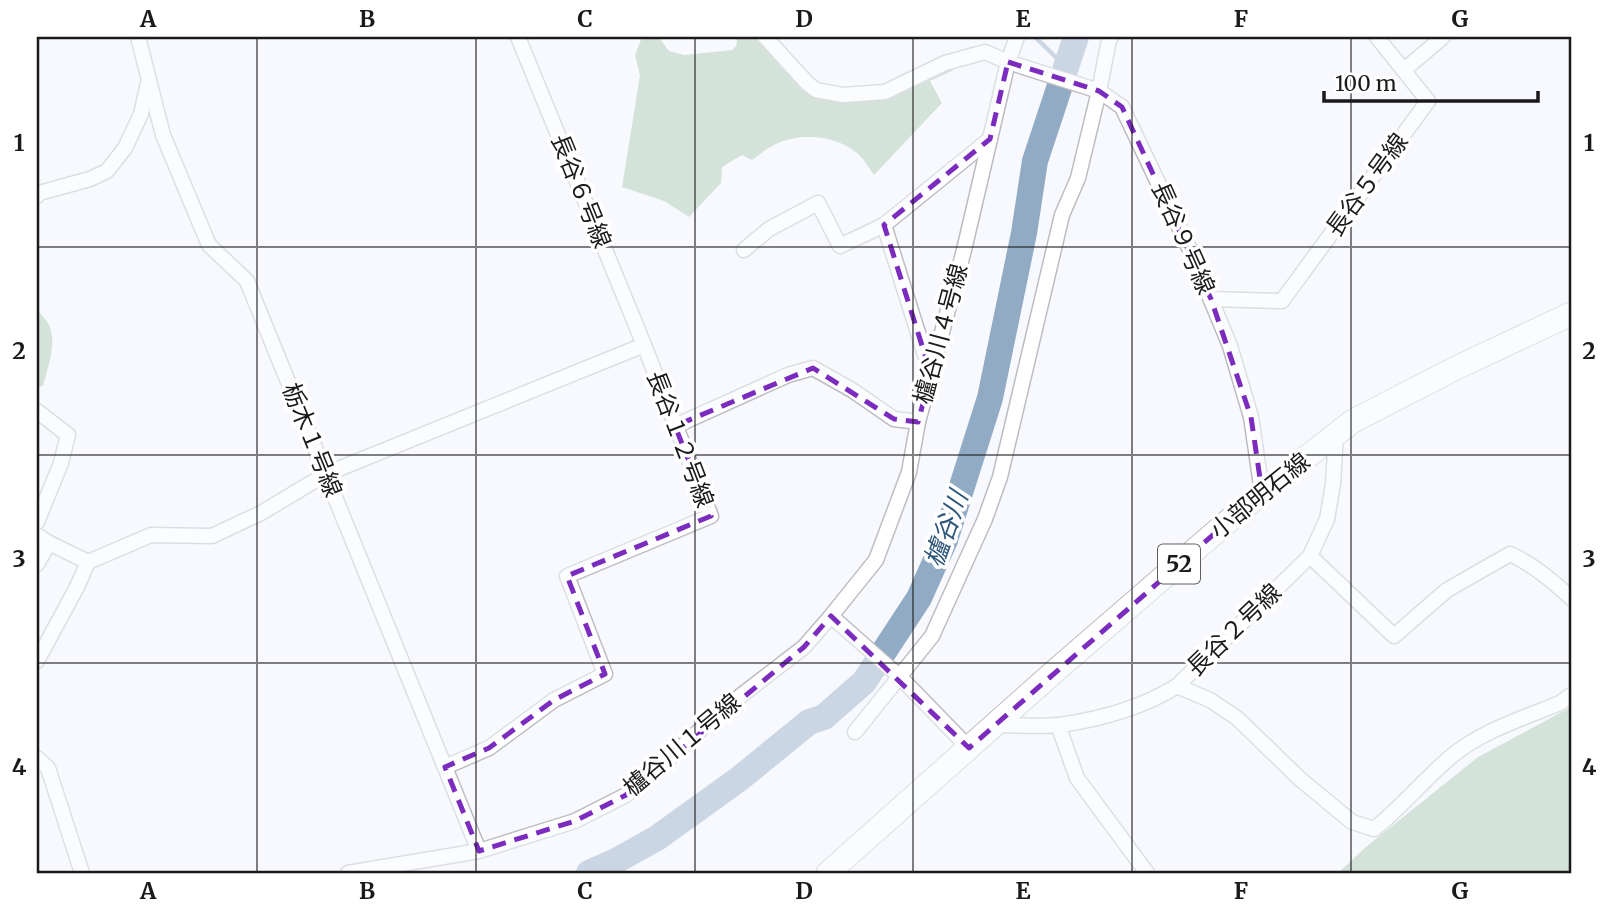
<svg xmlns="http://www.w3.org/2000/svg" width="1608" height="910" font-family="Merriweather,'Noto Sans JP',serif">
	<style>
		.forest { fill: #a9c7b0 }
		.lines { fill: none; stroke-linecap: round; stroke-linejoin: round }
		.stream { stroke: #92abc5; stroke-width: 4.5 }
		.river { stroke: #92abc5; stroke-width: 26 }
		.street-casing { stroke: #bcbdc2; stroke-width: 17 }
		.primary-casing { stroke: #bcbdc2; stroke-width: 25 }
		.street { stroke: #fff; stroke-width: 14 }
		.primary { stroke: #fff; stroke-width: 23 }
		.marked { fill: none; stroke: #7b2cbf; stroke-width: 5; stroke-dasharray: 14 9; stroke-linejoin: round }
		.grid { fill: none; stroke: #1a1a1c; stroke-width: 2; stroke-opacity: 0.55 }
		.labels { text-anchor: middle; stroke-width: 7; stroke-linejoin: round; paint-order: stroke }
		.shield { fill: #fff; stroke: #5f5f60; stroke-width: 2 }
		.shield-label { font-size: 23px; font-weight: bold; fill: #1a1a1c }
		.street-label { font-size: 24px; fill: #1a1a1c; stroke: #fff }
		.water-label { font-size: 26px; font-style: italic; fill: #2e567b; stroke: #fff }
		.neatline { fill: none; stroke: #1a1a1c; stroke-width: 2.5 }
		.grid-label { font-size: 23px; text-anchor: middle; font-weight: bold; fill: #1a1a1c }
	</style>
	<rect width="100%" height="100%" fill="#f8f9fe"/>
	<g class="forest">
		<path d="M 642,37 L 660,37 L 660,39 L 669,51 L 684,55 L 732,50 L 736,46 L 737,41 L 735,37 L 759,37 L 810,89 L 842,102 L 892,96 L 919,78 L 949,65 L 954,70 L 930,81 L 942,103 L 874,175 C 869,168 864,159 857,153 C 835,135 800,132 774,145 C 766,149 759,155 752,160 L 742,155 L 722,167 L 721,183 L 689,217 L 664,201 L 622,187 L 640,75 L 635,55 Z"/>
		<path d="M 37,309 C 40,314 45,318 48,323 C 58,341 48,367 43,386 L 37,387 Z"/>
		<path d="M 1571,707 L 1571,873 L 1338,873 L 1367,846 L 1478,757 Z"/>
	</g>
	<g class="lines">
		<path class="stream" d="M 1035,37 L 1066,67"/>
		<path class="river" d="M 589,873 L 614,862 L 657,838 L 739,779 L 809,722 L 824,717 L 864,682 L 919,598 L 945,540 L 990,398 L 1024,233 L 1035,161 L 1076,37"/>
		<g class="street-casing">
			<g id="street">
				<path d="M 138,37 L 163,135 L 209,245 L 247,281 L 479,851"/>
				<path d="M 518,37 L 644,345"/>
				<path d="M 765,37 L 807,83 L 816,90 L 843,95 L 885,92 L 945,63 L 985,52 L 1008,62 L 1099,91 L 1122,107 L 1191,252 L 1230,346 L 1251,417 L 1262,492"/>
				<path d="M 1404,70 L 1443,37"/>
				<path d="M 37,196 L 39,193 L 90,179 L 107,171 L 125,148 L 141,114 L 148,83"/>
				<path d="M 884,225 L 931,374"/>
				<path d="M 744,250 L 769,229 L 818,203 L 840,246 L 884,225 L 990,139"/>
				<path d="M 1211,299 L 1282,301 L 1428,101 L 1377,37"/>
				<path d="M 37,411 L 68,435 L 61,463 L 37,522"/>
				<path d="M 675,426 L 788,375 L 813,368 L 852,390 L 894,419 L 918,422"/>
				<path d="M 37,535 L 49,543 L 88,562"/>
				<path d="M 1310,556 L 1327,519 L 1333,484 L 1336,435"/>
				<path d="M 37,564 L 49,543"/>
				<path d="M 831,616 L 899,676 L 969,748"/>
				<path d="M 37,661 L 77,587 L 88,562 L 151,535 L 212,536 L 261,513 L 326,474 L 644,345 L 711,516 L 567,576 L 605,674 L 554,700 L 489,748 L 445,767"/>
				<path d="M 1177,686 L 1210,700 L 1237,718 L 1300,779 L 1352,822 L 1374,829 C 1402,807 1425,778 1453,755 C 1484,730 1524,718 1560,703 L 1571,695"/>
				<path d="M 994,725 C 1016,725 1039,727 1060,725 C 1101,719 1142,708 1177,686 L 1310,556 L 1394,636 L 1447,590 L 1510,554 C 1533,564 1553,581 1571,598"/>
				<path d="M 1058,725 L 1077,778 L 1147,873"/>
				<path d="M 855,732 L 932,636 L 985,519 L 1000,477 L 1062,215 L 1078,178 L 1099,91 L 1109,40 L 1111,37"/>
				<path d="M 37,758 L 48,768 L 82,873"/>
				<path d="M 348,873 L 479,851 L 575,821 L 626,795 L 662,765 L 721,711 L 804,647 L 831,616 L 876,560 L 909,472 L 918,422 L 964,250 L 1008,62 L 1017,37"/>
			</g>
		</g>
		<g class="primary-casing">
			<path id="primary" d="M 828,873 L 1055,671 L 1262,492 L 1353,421 L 1458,367 L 1571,314"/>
		</g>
		<use href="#street" class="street"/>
		<use href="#primary" class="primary"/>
	</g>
	<path d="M0 0H1608V910H0ZM 1008,62 L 1099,91 L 1122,107 L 1211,299 L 1251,417 L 1262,492 L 969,748 L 831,616 L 804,647 L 626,795 L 575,821 L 479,851 L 445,767 L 489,748 L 554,700 L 605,674 L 567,576 L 711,516 L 675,426 L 813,368 L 894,419 L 918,422 L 931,374 L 884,225 L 990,139 Z" fill="#f8f9fe" fill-opacity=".55" fill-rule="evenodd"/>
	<path class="marked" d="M 1008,62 L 1099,91 L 1122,107 L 1211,299 L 1251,417 L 1262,492 L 969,748 L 831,616 L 804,647 L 626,795 L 575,821 L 479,851 L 445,767 L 489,748 L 554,700 L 605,674 L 567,576 L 711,516 L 675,426 L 813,368 L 894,419 L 918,422 L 931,374 L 884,225 L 990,139 Z"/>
	<path class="grid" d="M 257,37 L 257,873M 476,37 L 476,873M 695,37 L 695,873M 913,37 L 913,873M 1132,37 L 1132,873M 1351,37 L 1351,873M 37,247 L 1571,247M 37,455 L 1571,455M 37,663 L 1571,663"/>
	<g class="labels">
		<rect class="shield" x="1158" y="544.5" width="42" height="39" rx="5"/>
		<g class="shield-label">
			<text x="1179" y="572">52</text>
		</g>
		<g class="street-label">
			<text transform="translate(1367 185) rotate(-54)" y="8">長谷５号線</text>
			<text transform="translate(581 191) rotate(68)" y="8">長谷６号線</text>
			<text transform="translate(1183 238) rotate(66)" y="8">長谷９号線</text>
			<text transform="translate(941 334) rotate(-75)" y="8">櫨谷川４号線</text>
			<text transform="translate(680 439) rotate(69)" y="8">長谷１２号線</text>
			<text transform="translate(312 440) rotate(68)" y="8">栃木１号線</text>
			<text transform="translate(1260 496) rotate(-39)" y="8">小部明石線</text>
			<text transform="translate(1234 630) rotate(-44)" y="8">長谷２号線</text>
			<text transform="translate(682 745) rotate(-40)" y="8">櫨谷川１号線</text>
		</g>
		<g class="water-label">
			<text transform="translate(946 529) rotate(-70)" y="9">櫨谷川</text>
		</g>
	</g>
	<rect width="1608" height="910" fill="none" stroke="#ffffff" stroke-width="77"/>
	<path d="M1324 91v10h214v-10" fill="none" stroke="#1a1a1c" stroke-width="3.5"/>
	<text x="1335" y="91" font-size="21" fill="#1a1a1c" stroke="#ffffff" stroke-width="5" paint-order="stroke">100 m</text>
	<rect x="38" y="38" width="1532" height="834" class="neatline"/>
	<g class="grid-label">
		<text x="148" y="27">A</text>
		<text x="367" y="27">B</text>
		<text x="585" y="27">C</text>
		<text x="804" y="27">D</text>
		<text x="1023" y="27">E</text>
		<text x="1241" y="27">F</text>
		<text x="1460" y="27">G</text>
		<text x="19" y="151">1</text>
		<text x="1589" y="151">1</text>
		<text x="19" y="359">2</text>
		<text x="1589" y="359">2</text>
		<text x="19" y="567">3</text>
		<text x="1589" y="567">3</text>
		<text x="19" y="775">4</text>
		<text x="1589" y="775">4</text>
		<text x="148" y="899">A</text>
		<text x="367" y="899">B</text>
		<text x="585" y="899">C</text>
		<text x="804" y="899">D</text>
		<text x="1023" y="899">E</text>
		<text x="1241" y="899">F</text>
		<text x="1460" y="899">G</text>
	</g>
</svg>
